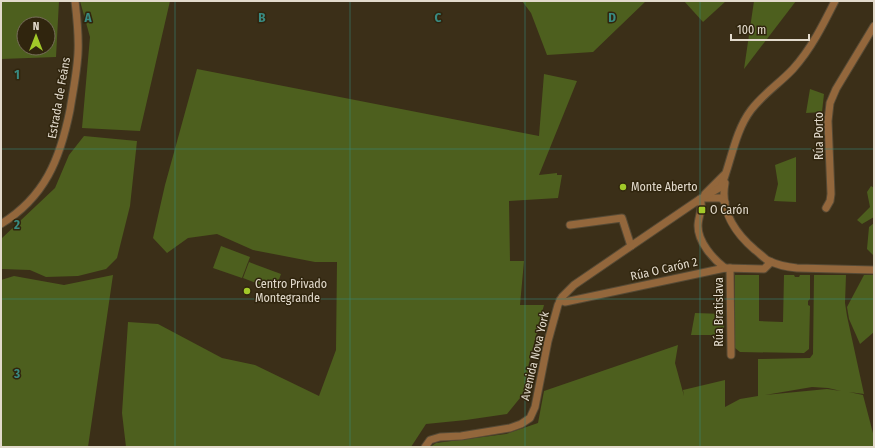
<svg xmlns="http://www.w3.org/2000/svg" width="875" height="448" font-family="'Fira Sans Condensed',sans-serif">
	<style>
		.green { fill: #4d5f1e; fill-rule: evenodd }
		.lines { fill: none; stroke-linecap: round; stroke-linejoin: round }
		.minor-casing { stroke: #564a35; stroke-width: 9 }
		.minor { stroke: #93673c; stroke-width: 7 }
		.grid { fill: none; stroke: #398a81; stroke-width: 1; stroke-opacity: 0.55 }
		.poi-dot { fill: #a2c929; stroke: #30250e; stroke-width: 1.5 }
		.labels { text-anchor: middle; stroke-width: 3; stroke-linejoin: round; paint-order: stroke }
		.street-label { font-size: 12px; fill: #e2dacc; stroke: #30250e }
		.poi-label { font-size: 12px; fill: #e2dacc; stroke: #30250e; text-anchor: start }
		.grid-label { font-size: 13px; text-anchor: middle; font-weight: bold; fill: #398a81; stroke: #30250e; stroke-width: 3; stroke-linejoin: round; paint-order: stroke }
	</style>
	<rect width="100%" height="100%" fill="#3b2f18"/>
	<g class="green">
		<path d="M 1,1 L 59,1 L 56,57 L 1,59 ZM 24,24 L 48,24 L 48,48 L 24,48 Z"/>
		<path d="M 80,1 L 170,1 L 140,131 L 82,128 L 90,37 Z"/>
		<path d="M 522,1 L 646,1 L 593,52 L 547,55 L 531,13 Z"/>
		<path d="M 684,1 L 726,1 L 703,22 Z"/>
		<path d="M 754,1 L 796,1 L 744,69 Z"/>
		<path d="M 197,69 L 539,136 L 544,74 L 577,81 L 539,175 L 557,173 L 557,175 L 562,175 L 558,198 L 509,201 L 510,261 L 524,261 L 520,305 L 544,305 L 528,367 L 529,387 L 507,414 L 466,420 L 426,424 L 411,447 L 126,447 L 122,413 L 128,322 L 158,324 L 222,358 L 255,365 L 319,396 L 336,350 L 337,262 L 315,262 L 253,250 L 217,234 L 188,238 L 167,253 L 153,238 L 165,185 Z"/>
		<path d="M 810,89 L 824,94 L 822,112 L 806,113 Z"/>
		<path d="M 84,136 L 137,141 L 130,206 L 117,258 L 106,269 L 78,276 L 46,277 L 30,270 L 1,269 L 1,239 L 55,188 L 69,155 Z"/>
		<path d="M 796,157 L 796,202 L 774,201 L 778,184 L 775,165 Z"/>
		<path d="M 871,186 L 874,188 L 874,217 L 862,224 L 857,220 L 870,207 L 867,192 Z"/>
		<path d="M 874,223 L 874,256 L 867,249 L 869,227 Z"/>
		<path d="M 221,246 L 250,257 L 242,278 L 213,268 Z"/>
		<path d="M 249,262 L 281,274 L 275,290 L 243,278 Z"/>
		<path d="M 113,275 L 88,447 L 1,447 L 1,280 L 14,276 L 64,285 Z"/>
		<path d="M 735,275 L 759,275 L 759,321 L 783,322 L 784,275 L 794,275 L 795,277 L 799,277 L 800,275 L 810,275 L 810,299 L 808,301 L 808,305 L 810,306 L 809,349 L 804,353 L 740,352 L 735,348 Z"/>
		<path d="M 814,275 L 846,275 L 845,303 L 847,316 L 864,394 L 849,392 L 863,395 L 874,437 L 874,447 L 430,447 L 436,443 L 506,434 L 538,423 L 544,391 L 678,345 L 675,363 L 684,396 L 683,390 L 725,380 L 725,407 L 740,399 L 758,396 L 758,359 L 810,358 L 813,354 ZM 812,387 L 828,388 L 841,391 L 827,389 L 765,395 Z"/>
		<path d="M 864,275 L 874,275 L 874,332 L 860,344 L 849,319 L 847,307 Z"/>
		<path d="M 695,313 L 724,314 L 724,335 L 691,335 Z"/>
	</g>
	<g class="lines">
		<g class="minor-casing">
			<g id="minor">
				<path d="M 725,183 C 720,210 735,233 755,250 C 759,253 763,257 767,260 C 777,265 786,267 797,268 L 874,270"/>
				<path d="M 705,194 L 724,175"/>
				<path d="M 704,198 L 721,198 L 725,202"/>
				<path d="M 700,199 C 704,208 698,216 698,226 C 698,242 713,259 725,268"/>
				<path d="M 826,208 L 830,201 L 831,194 L 828,121 L 830,103 L 836,89 L 874,26"/>
				<path d="M 1,224 C 45,197 60,159 70,110 C 73,91 77,72 78,53 C 79,36 77,18 75,1"/>
				<path d="M 570,225 L 622,218 L 631,246"/>
				<path d="M 730,268 L 731,355"/>
				<path d="M 560,300 L 565,302 L 725,268 L 764,269 L 771,262"/>
				<path d="M 425,447 L 430,440 L 440,437 L 461,436 L 510,428 L 521,424 L 530,418 L 535,407 L 548,341 L 558,305 L 562,297 L 574,285 L 631,246 L 700,199 L 721,187 C 731,162 735,131 751,110 C 763,94 780,83 793,69 C 811,49 823,25 835,1"/>
			</g>
		</g>
		<use href="#minor" class="minor"/>
	</g>
	<path class="grid" d="M 175,1 L 175,447M 350,1 L 350,447M 525,1 L 525,447M 700,1 L 700,447M 1,149 L 874,149M 1,299 L 874,299"/>
	<g class="poi-dot">
		<circle cx="623" cy="187" r="4"/>
		<rect x="698" y="206" width="8" height="8" rx="2"/>
		<circle cx="247" cy="291" r="4"/>
	</g>
	<g class="labels">
		<g class="street-label">
			<text transform="translate(59 98) rotate(-80)" y="4">Estrada de Feáns</text>
			<text transform="translate(819 136) rotate(-90)" y="4">Rúa Porto</text>
			<text transform="translate(664 269) rotate(-13)" y="4">Rúa O Carón 2</text>
			<text transform="translate(719 312) rotate(-90)" y="4">Rúa Bratislava</text>
			<text transform="translate(535 356) rotate(-77)" y="4">Avenida Nova York</text>
		</g>
		<g class="poi-label">
			<text x="631" y="191">Monte Aberto</text>
			<text x="710" y="214">O Carón</text>
			<text x="255" y="288">Centro Privado<tspan x="255" dy="14">Montegrande</tspan></text>
		</g>
	</g>
	<g class="grid-label">
		<text x="88" y="22">A</text>
		<text x="262" y="22">B</text>
		<text x="438" y="22">C</text>
		<text x="612" y="22">D</text>
		<text x="17" y="79">1</text>
		<text x="17" y="229">2</text>
		<text x="17" y="378">3</text>
	</g>
	<rect width="875" height="448" fill="none" stroke="#e2dacc" stroke-width="4"/>
	<g transform="translate(36 36)"><circle r="19" fill="#30250e" stroke="#776d5a"/>
	<path d="M0-3L7 15L0 10L-7 15Z" fill="#a2c929"/>
	<text y="-6" font-size="11" font-weight="bold" text-anchor="middle" fill="#e2dacc">N</text>
	</g>
	<path d="M731 34v6h78v-6" fill="none" stroke="#e2dacc" stroke-width="2"/>
	<text x="737" y="34" font-size="12" fill="#e2dacc" stroke="#30250e" stroke-width="3" paint-order="stroke">100 m</text>
</svg>
